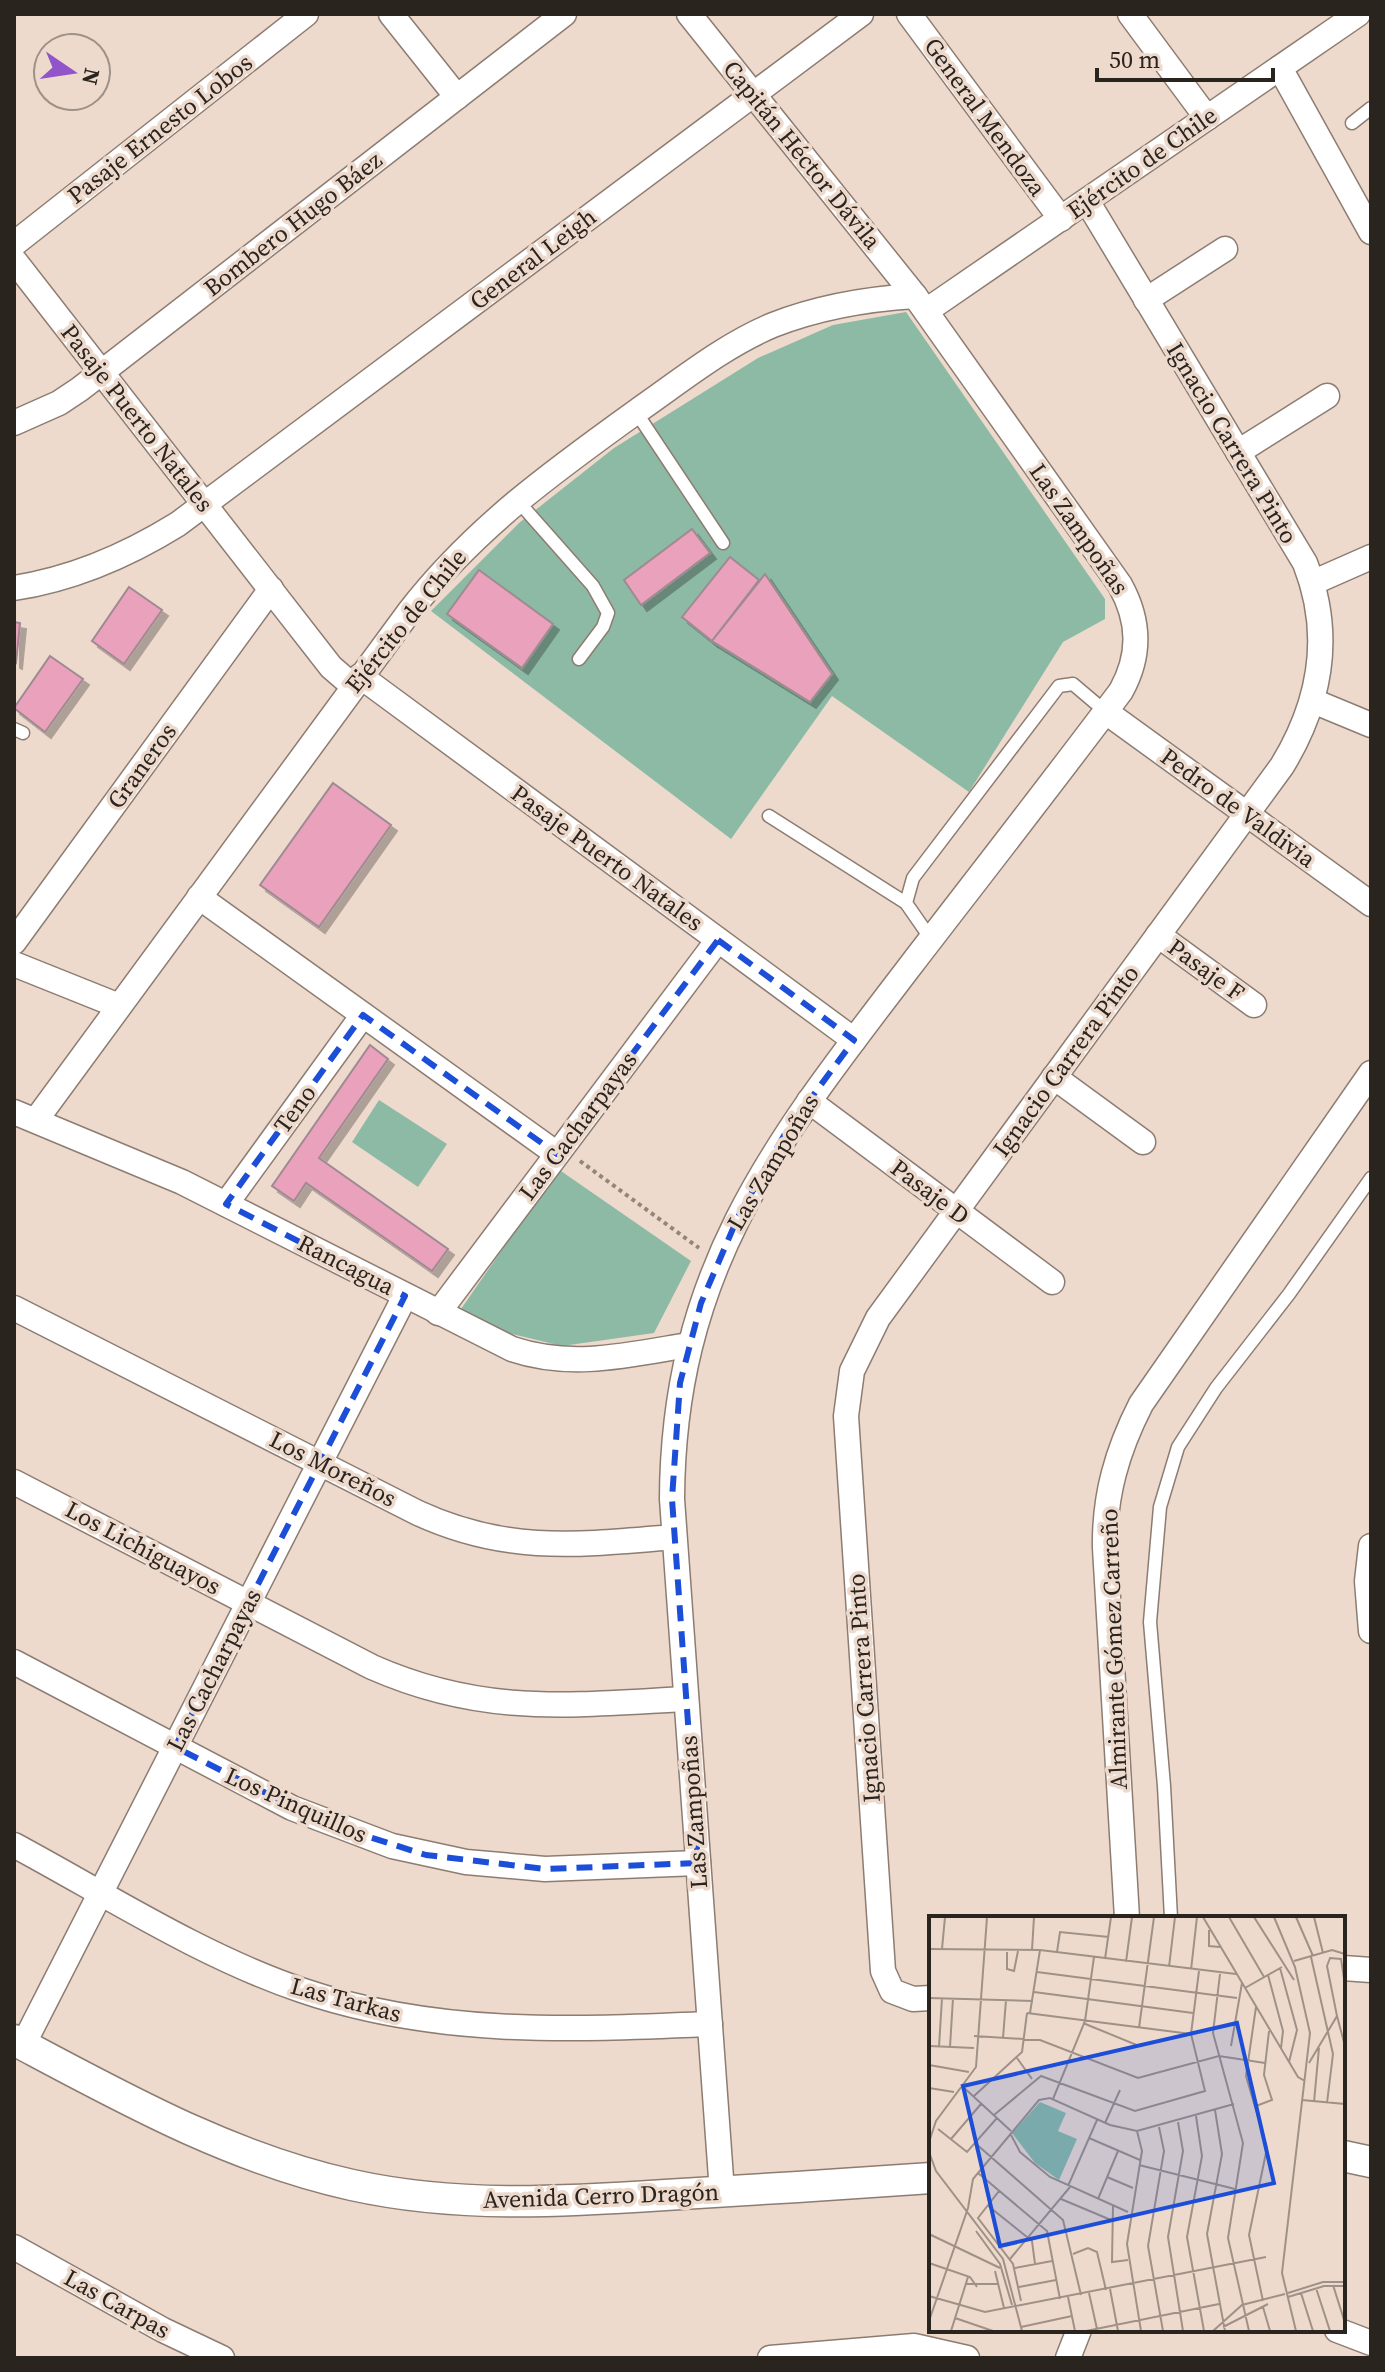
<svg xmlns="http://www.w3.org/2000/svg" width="1385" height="2372" font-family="'Source Serif 4',serif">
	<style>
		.green { fill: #8cbaa5 }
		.building { fill: #eaa1bc; stroke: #9f8a91; stroke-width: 2; filter: url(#shadow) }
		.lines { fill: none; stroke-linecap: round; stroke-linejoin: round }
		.service-casing { stroke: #8d7c71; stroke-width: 15 }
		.minor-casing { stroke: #8d7c71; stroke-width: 27 }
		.tertiary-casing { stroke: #8d7c71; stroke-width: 33 }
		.path { stroke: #92857c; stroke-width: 4; stroke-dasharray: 4 4; stroke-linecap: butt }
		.service { stroke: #fff; stroke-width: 12 }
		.minor { stroke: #fff; stroke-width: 24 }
		.tertiary { stroke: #fff; stroke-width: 30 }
		.marked { fill: none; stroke: #1d4ed8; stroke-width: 6; stroke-dasharray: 16 10; stroke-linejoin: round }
		.labels { text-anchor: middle; stroke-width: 7; stroke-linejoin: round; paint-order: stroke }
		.street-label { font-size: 24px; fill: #2a241f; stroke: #eddacd }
		.inset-road { fill: none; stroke: #9f9187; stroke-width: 2 }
		.view { fill: #1d4ed8; fill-opacity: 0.15; stroke: #1d4ed8; stroke-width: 4 }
		.inset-edge { fill: none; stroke: #2a241f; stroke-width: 4 }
	</style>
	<defs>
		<filter id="shadow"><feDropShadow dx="6" dy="6" stdDeviation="0" flood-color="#0004"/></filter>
	</defs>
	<rect width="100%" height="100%" fill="#eddacd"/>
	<g class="green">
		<path d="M 906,312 L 1105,599 L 1105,619 L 1063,642 L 969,792 L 832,696 L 731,839 L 431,611 L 519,523 L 614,448 L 758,358 L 833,325 Z"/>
		<path d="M 379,1100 L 447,1144 L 418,1187 L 352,1142 Z"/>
		<path d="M 558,1169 L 691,1261 L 654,1333 L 562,1346 L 504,1332 L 461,1309 Z"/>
	</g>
	<g class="building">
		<path d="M 692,529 L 710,553 L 641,605 L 624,580 Z"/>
		<path d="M 730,557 L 759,580 L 712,641 L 682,617 Z"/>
		<path d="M 479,570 L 553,624 L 522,668 L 447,614 Z"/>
		<path d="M 765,574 L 832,674 L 810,702 L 712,641 Z"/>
		<path d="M 129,587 L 162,610 L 124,664 L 92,641 Z"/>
		<path d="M 14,622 L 20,623 L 16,663 L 14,662 Z"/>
		<path d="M 50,656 L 83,679 L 45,732 L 14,708 Z"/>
		<path d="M 333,783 L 391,825 L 319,927 L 260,885 Z"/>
		<path d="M 370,1045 L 388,1059 L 319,1158 L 448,1249 L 432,1271 L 306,1183 L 294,1201 L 272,1186 Z"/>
	</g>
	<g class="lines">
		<g class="service-casing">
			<g id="service">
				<path d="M 1352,123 L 1371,108"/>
				<path d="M 636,412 L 723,543"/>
				<path d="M 517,500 L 593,586 L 608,613 L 603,627 L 579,659"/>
				<path d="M 14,729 L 23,733"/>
				<path d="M 769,816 L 906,903"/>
				<path d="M 931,939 L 906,903 L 913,878 L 1059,686 L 1073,684 L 1106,712"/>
				<path d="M 1171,1918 L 1164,1786 L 1150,1622 L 1160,1507 L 1178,1447 L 1216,1388 L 1289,1294 L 1371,1178"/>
			</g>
		</g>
		<g class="minor-casing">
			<g id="minor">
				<path d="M 391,14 L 457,97"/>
				<path d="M 689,14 L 915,296 L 1120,585 C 1140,621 1141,655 1121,691 C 1052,783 981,874 911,965 C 778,1139 673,1268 672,1499 L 722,2192"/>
				<path d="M 909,14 L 1061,219"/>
				<path d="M 1130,14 L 1207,118"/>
				<path d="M 1280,68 L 1371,232"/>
				<path d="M 14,244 L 306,14"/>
				<path d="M 14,260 L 331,667 L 353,686"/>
				<path d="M 1146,300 L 1225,249"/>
				<path d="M 926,311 L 1358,14"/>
				<path d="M 14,423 L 59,403 L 80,389 L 564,14"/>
				<path d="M 1238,452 L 1327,396"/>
				<path d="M 1312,583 L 1371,557"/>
				<path d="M 14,588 C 73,579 128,555 178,524 L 861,14"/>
				<path d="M 360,676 L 854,1040"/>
				<path d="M 1313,701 L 1371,725"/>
				<path d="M 1106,712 L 1371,904"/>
				<path d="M 199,897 L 557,1154"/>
				<path d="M 1158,935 L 1254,1005"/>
				<path d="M 14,942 L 271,589"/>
				<path d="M 14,964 L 119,1006"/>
				<path d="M 1054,1077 L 1143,1142"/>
				<path d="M 809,1101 L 1052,1282"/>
				<path d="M 14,1112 L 182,1182 L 512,1349 C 572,1369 628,1355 688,1345"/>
				<path d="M 36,1120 L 409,612 C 474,528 555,470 640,409 C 683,379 725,345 773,325 C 819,307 866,299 915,296"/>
				<path d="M 226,1204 L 363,1015"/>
				<path d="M 14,1308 L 418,1513 C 507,1554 579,1545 674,1537"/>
				<path d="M 438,1313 L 718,940"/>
				<path d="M 14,1482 L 372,1667 C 483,1716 569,1705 686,1699"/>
				<path d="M 1371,1546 L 1367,1581 L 1371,1631"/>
				<path d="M 14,1662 L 292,1808 L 392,1846 L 466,1862 L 545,1869 L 698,1863"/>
				<path d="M 14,1845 C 107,1895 201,1956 301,1990 C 435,2036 570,2030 710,2024"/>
				<path d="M 1127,1918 L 1105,1548 C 1104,1496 1117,1451 1141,1404 L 1371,1073"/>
				<path d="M 1343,1968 L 1371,1970"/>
				<path d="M 931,1998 L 913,1999 L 892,1991 L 883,1971 L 846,1416 L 852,1371 L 878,1318 L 1282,766 C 1321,702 1333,634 1305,563 L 1087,201"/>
				<path d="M 23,2045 L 405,1296"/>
				<path d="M 14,2247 L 163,2330 L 222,2358"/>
				<path d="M 1337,2330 L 1371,2343"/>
				<path d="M 770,2358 L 914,2346 L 967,2358"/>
				<path d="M 1068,2358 L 1079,2330"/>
			</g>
		</g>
		<g class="tertiary-casing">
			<g id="tertiary">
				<path d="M 14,2040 C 123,2098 230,2158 352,2185 C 456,2208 560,2202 665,2195 C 754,2190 842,2184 931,2178"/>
				<path d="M 1343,2156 L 1371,2162"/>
			</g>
		</g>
		<path class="path" d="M 580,1161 L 699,1248"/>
		<use href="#service" class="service"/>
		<use href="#minor" class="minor"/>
		<use href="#tertiary" class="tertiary"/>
	</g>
	<path class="marked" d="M 718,940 L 854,1040 L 786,1132 L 738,1217 L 701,1303 L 680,1383 L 672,1499 L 698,1863 L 545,1869 L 426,1855 L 325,1823 L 175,1747 L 405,1296 L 226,1204 L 363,1015 L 557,1154 Z"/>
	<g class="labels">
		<g class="street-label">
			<text transform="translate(985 117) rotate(54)" y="8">General Mendoza</text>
			<text transform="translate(160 129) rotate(-38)" y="8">Pasaje Ernesto Lobos</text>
			<text transform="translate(802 155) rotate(51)" y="8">Capitán Héctor Dávila</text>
			<text transform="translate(1142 163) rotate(-35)" y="8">Ejército de Chile</text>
			<text transform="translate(293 224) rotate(-38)" y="8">Bombero Hugo Báez</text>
			<text transform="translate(533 259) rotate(-37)" y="8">General Leigh</text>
			<text transform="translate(137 418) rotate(52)" y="8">Pasaje Puerto Natales</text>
			<text transform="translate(1232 443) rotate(59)" y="8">Ignacio Carrera Pinto</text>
			<text transform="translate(1079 529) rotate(55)" y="8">Las Zampoñas</text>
			<text transform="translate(406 621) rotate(-51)" y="8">Ejército de Chile</text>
			<text transform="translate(142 766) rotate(-54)" y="8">Graneros</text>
			<text transform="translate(1238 808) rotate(36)" y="8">Pedro de Valdivia</text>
			<text transform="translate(607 858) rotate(36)" y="8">Pasaje Puerto Natales</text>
			<text transform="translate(1206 970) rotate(36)" y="8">Pasaje F</text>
			<text transform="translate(1066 1061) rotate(-54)" y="8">Ignacio Carrera Pinto</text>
			<text transform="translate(295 1109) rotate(-54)" y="8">Teno</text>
			<text transform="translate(578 1126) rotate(-53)" y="8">Las Cacharpayas</text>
			<text transform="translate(773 1162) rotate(-59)" y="8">Las Zampoñas</text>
			<text transform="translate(930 1192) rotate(37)" y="8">Pasaje D</text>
			<text transform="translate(346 1265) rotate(27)" y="8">Rancagua</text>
			<text transform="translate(333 1469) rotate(27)" y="8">Los Moreños</text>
			<text transform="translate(143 1548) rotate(28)" y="8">Los Lichiguayos</text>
			<text transform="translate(1114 1649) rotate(-92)" y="8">Almirante Gómez Carreño</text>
			<text transform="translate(214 1670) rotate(-63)" y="8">Las Cacharpayas</text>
			<text transform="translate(864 1688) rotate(-94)" y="8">Ignacio Carrera Pinto</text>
			<text transform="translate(296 1805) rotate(24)" y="8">Los Pinquillos</text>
			<text transform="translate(694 1812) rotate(-94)" y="8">Las Zampoñas</text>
			<text transform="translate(346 2000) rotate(15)" y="8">Las Tarkas</text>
			<text transform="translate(601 2196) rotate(-2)" y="8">Avenida Cerro Dragón</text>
			<text transform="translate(117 2304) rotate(29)" y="8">Las Carpas</text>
		</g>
	</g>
	<g transform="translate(929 1916)">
		<rect width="416" height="416" fill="#eddacd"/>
		<path d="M 111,186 L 137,197 L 129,215 L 148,223 L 130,264 L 106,247 L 83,217 Z" fill="#8cbaa5"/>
		<path class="inset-road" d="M 274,1 L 369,161 L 376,165M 300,1 L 335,61M 325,1 L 365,64M 345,1 L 366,51 L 381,117 L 353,357 L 367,415M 367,1 L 384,40M 385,1 L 394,37M 280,14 L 280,30 L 291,31M 0,33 L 111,34 L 307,58M 13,33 L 16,1M 103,34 L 105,1M 78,36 L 78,53 L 85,55 L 89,35M 128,36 L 131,16 L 180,21M 382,41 L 404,138 L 398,187M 176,43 L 182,1M 365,45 L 403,34 L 416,38M 197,46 L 203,1M 240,51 L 246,1M 351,52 L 368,114 L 360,146M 262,54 L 268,1M 108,56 L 308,82M 291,58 L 284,117 L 314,227 L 299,322 L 320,415M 339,59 L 354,115 L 352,132M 316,72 L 353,51M 105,76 L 264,97M 0,82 L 104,85M 327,91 L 317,160 L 338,232 L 320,319 L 334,385M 98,97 L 262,118M 101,97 L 111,34M 408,100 L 416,130M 154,107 L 210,130 L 249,120M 210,112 L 225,1M 45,120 L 111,124 L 209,162 L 290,140 L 336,147M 74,122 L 77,84M 0,130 L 45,132M 302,130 L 313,67M 10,131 L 13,82M 21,131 L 24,82M 88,142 L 103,163M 380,147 L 408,100 L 398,50 L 401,42 L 412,43 L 416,69M 0,149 L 40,156M 32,169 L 82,215M 0,172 L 25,176M 45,180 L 93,136 L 98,97M 124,183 L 156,105 L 165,41M 373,184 L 416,188M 385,186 L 390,132M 327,190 L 343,184 L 335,159 L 340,115M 286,194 L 293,238 L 278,318 L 296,415M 65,199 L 112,160 L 206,195 L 276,175 L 262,118 L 270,55M 267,200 L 273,240 L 258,321 L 275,415M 249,206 L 254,235 L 239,321 L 254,415M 176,207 L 191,174M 230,211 L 235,235 L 219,330 L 234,415M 9,213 L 38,236 L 68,202M 208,215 L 213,235 L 198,328 L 212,415M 81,217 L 91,236 L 121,261 L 199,296M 160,222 L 211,244M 22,223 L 52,188M 0,226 L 7,205 L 47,151 L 58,1M 46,227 L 134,304 L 152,379M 0,236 L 7,255 L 74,343 L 93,415M 210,249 L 306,273M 49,257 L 118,315 L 131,383M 178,261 L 204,272M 139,270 L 168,204M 70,275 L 49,302 L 84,348 L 92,385M 132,283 L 182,304M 169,283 L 189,235M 58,289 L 103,325 L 106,348M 184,289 L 183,346 L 199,344M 47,315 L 71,348 L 83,389M 0,318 L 71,352M 144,338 L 159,332 L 168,336 L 177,374M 81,343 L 141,271M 0,347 L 41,361 L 48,371M 86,352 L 123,345M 66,355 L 75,392M 37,368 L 69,368M 404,369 L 416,407M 90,371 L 127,364M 387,372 L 401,415M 181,373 L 189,415M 160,377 L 168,413M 359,377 L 394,366 L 416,366M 372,377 L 384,415M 0,380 L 56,396 L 337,341M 139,381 L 146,415M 359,381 L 395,370 L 416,370M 334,391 L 341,415M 26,402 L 64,415M 0,405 L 39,292 L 44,263 L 110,184 L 121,182 L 181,209 L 208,215 L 305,188M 92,411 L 143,400M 294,411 L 339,388M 22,415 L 39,361M 157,415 L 290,388M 284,415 L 313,389 L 356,378"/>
		<path class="view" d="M 308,107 L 345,267 L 71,330 L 34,170 Z"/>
		<rect width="416" height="416" class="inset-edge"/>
	</g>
	<rect width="1385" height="2372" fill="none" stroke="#2a241f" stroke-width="32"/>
	<g transform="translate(72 72) rotate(103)"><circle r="38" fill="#eddacd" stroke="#9f9187" stroke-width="2"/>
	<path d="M0-6L14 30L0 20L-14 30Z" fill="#9254cb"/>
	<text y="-12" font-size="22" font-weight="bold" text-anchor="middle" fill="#2a241f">N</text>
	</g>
	<path d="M1097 68v12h176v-12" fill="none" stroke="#2a241f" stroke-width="4"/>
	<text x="1109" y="68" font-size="24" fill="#2a241f" stroke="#eddacd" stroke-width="6" paint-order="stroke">50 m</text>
</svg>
